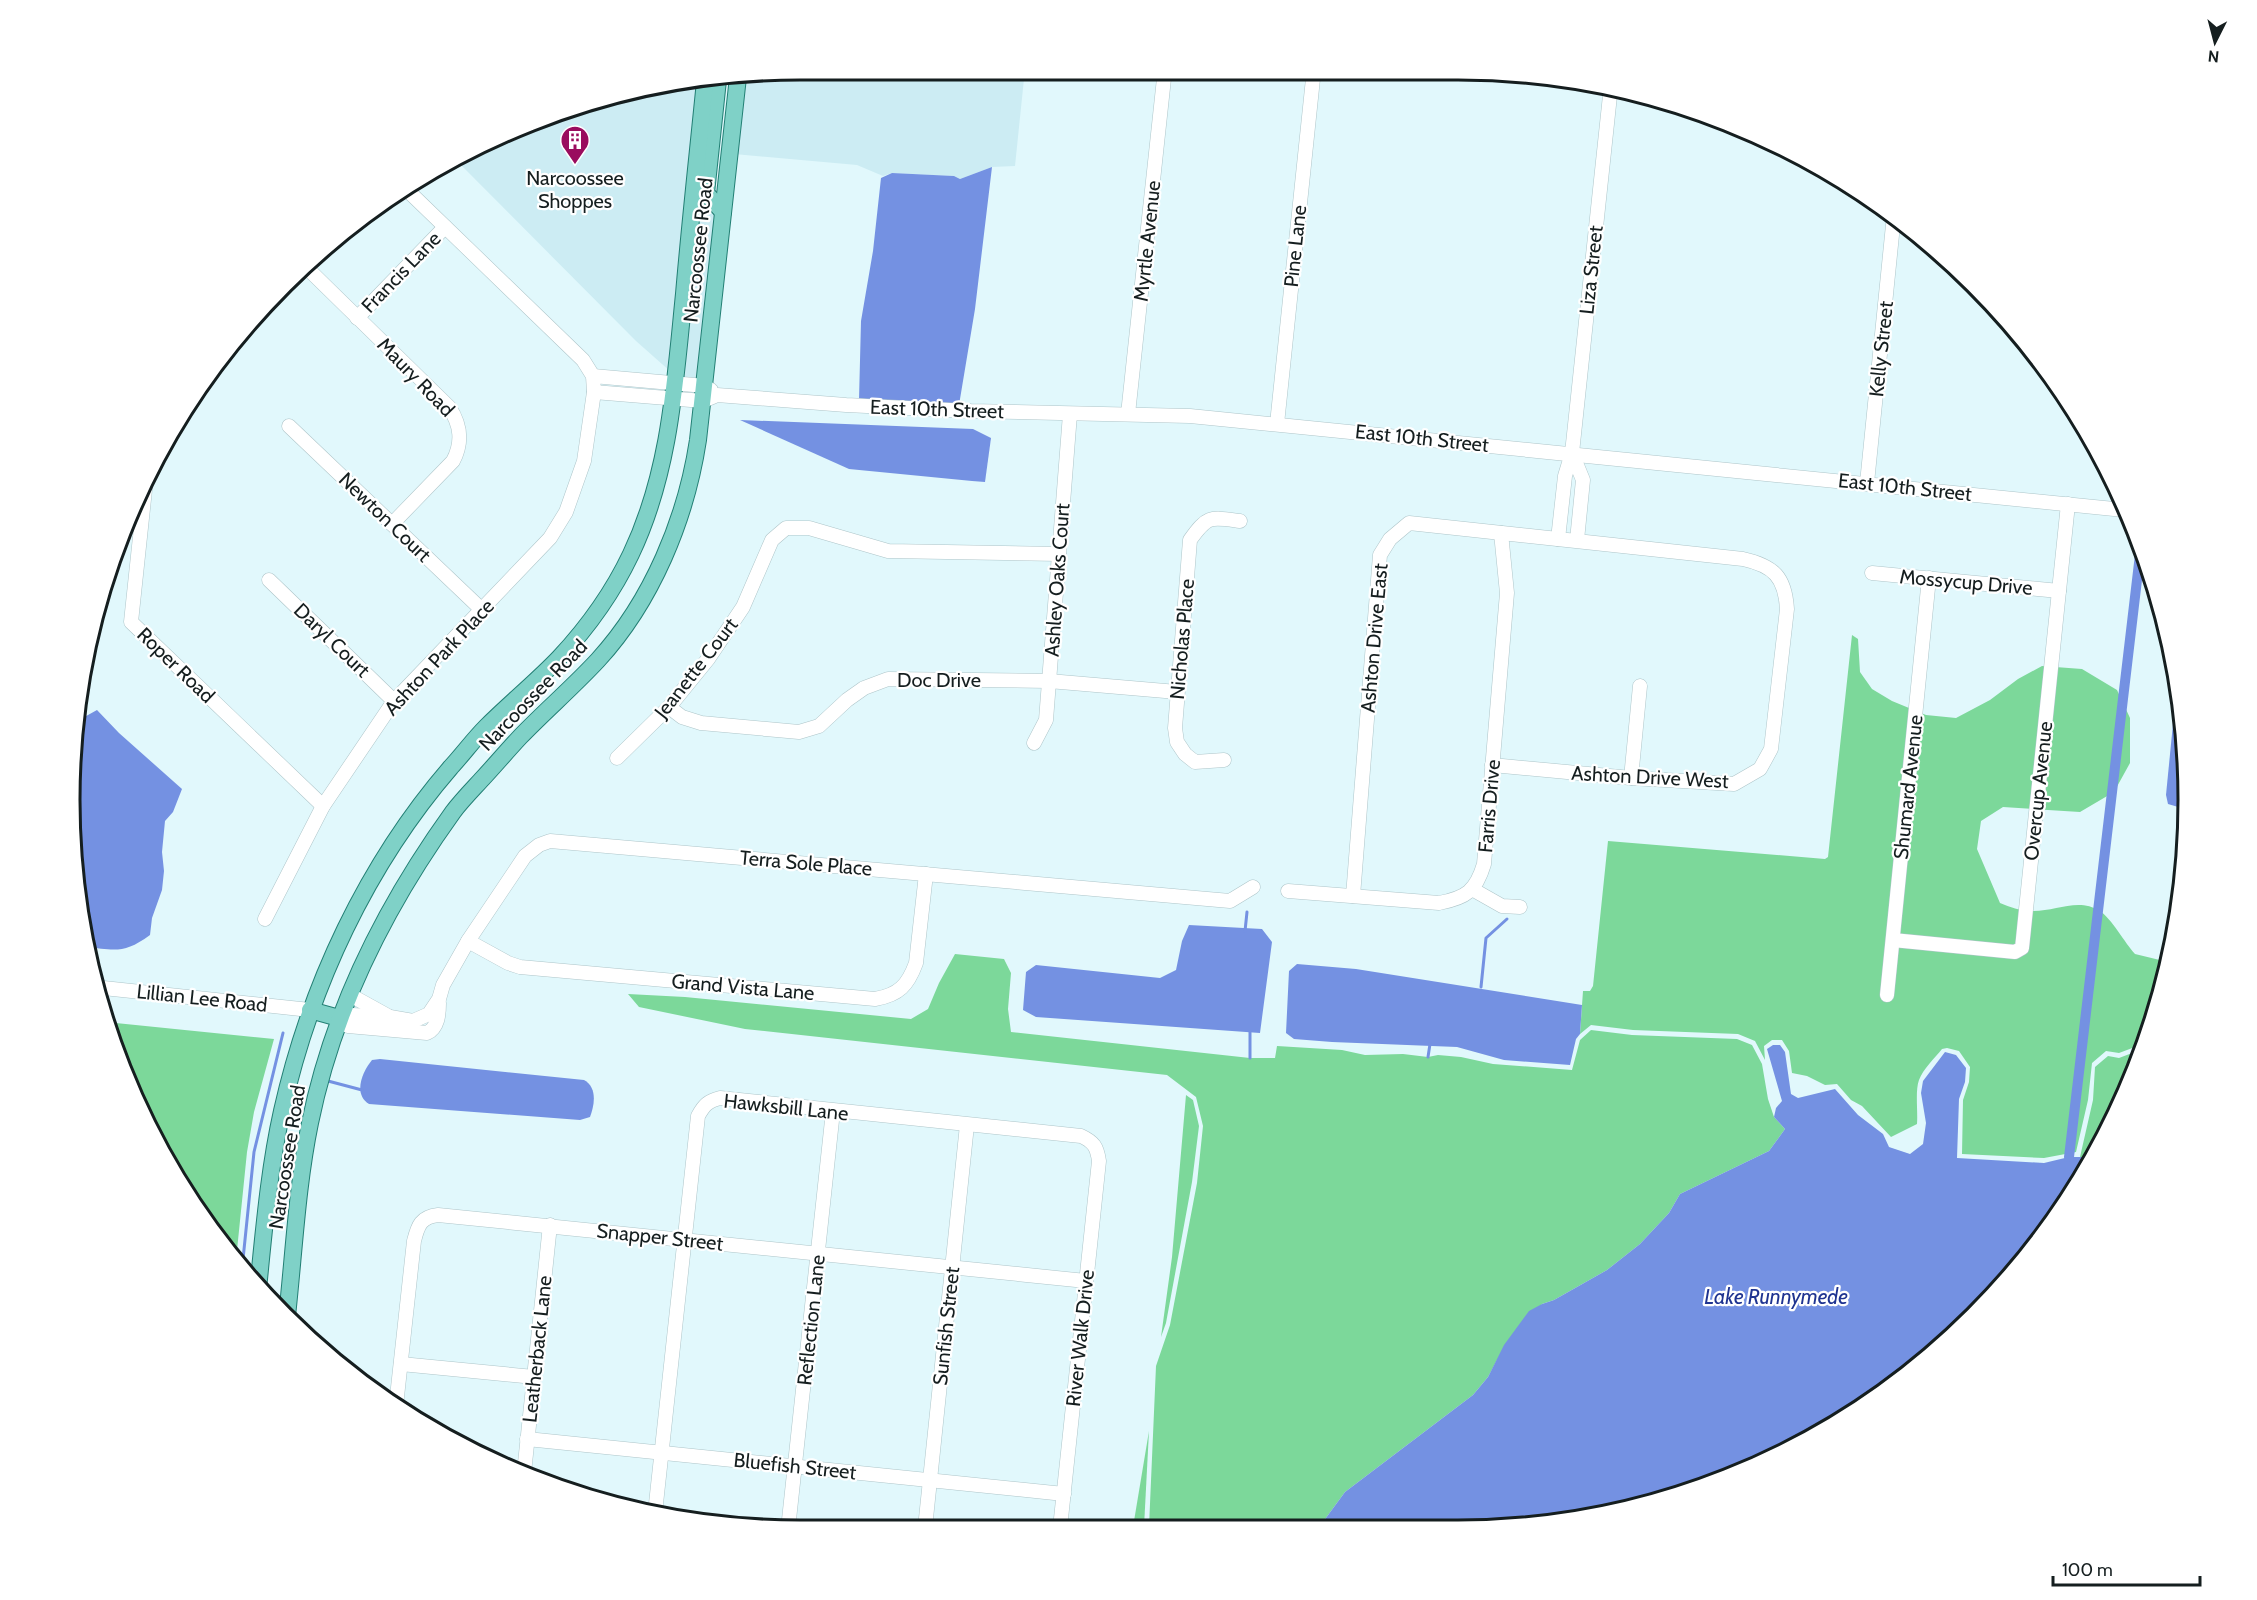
<svg xmlns="http://www.w3.org/2000/svg" width="2257" height="1600" font-family="Cabin,sans-serif">
	<style>
		.built { fill: #ccecf3 }
		.green { fill: #7cd89a }
		.water { fill: #7491e2 }
		.lines { fill: none; stroke-linecap: round; stroke-linejoin: round }
		.stream { stroke: #7491e2; stroke-width: 3 }
		.canal { stroke: #7491e2; stroke-width: 10 }
		.minor-casing { stroke: #aec5c9; stroke-width: 15 }
		.major-casing { stroke: #227f74; stroke-width: 18 }
		.minor { stroke: #fff; stroke-width: 14 }
		.major { stroke: #7fd1c7; stroke-width: 16 }
		.labels { text-anchor: middle; stroke-width: 4.5; stroke-linejoin: round; paint-order: stroke }
		.poi-label { font-size: 20px; fill: #151e1f; stroke: #fff }
		.street-label { font-size: 20px; fill: #151e1f; stroke: #fff }
		.water-label { font-size: 21px; font-style: italic; fill: #1f3491; stroke: #fff }
		.rim { fill: none; stroke: #151e1f; stroke-width: 3 }
	</style>
	<rect width="100%" height="100%" fill="#e1f8fc"/>
	<g class="built">
		<path d="M 800,69 L 1025,69 L 1015,166 L 992,167 L 960,179 L 954,176 L 892,173 L 883,176 L 857,165 L 734,154 L 743,77 Z"/>
		<path d="M 711,81 L 712,194 L 715,211 L 701,380 L 681,379 Z"/>
		<path d="M 700,82 L 671,372 L 636,341 L 455,159 L 520,125 L 610,94 Z"/>
	</g>
	<g class="green">
		<path d="M 1852,635 L 1858,639 L 1860,672 L 1872,689 L 1892,701 L 1926,715 L 1956,718 L 1990,700 L 2018,679 L 2042,666 L 2082,669 L 2117,690 L 2130,718 L 2130,763 L 2114,792 L 2080,812 L 2003,807 L 1981,821 L 1977,849 L 2000,903 C 2010,907 2020,911 2031,911 C 2055,912 2078,897 2100,911 C 2111,918 2125,943 2135,954 L 2168,962 L 2163,989 L 2143,1044 L 2119,1053 L 2106,1051 L 2092,1063 L 2088,1100 L 2076,1152 L 2044,1158 L 1962,1154 L 1963,1100 L 1969,1082 L 1970,1067 L 1959,1051 L 1947,1048 L 1942,1049 C 1935,1058 1923,1069 1919,1080 C 1915,1091 1918,1111 1917,1124 L 1891,1137 L 1862,1106 L 1851,1100 L 1837,1084 L 1825,1085 L 1807,1076 L 1792,1073 L 1789,1051 L 1782,1040 L 1772,1040 L 1764,1046 L 1765,1060 L 1755,1041 L 1738,1034 L 1633,1030 L 1591,1025 L 1580,1034 L 1583,991 L 1590,991 L 1593,986 L 1608,841 L 1825,859 L 1828,857 Z"/>
		<path d="M 955,954 L 1004,959 L 1011,973 L 1008,1009 L 1011,1032 L 1250,1058 L 1275,1058 L 1277,1046 L 1342,1050 L 1365,1055 L 1403,1054 L 1428,1057 L 1438,1055 L 1461,1057 L 1493,1064 L 1572,1070 L 1580,1040 L 1591,1030 L 1632,1035 L 1737,1039 L 1752,1045 L 1762,1064 L 1768,1099 L 1774,1117 L 1785,1129 L 1769,1151 L 1680,1194 L 1669,1213 L 1640,1244 L 1607,1270 L 1554,1300 L 1542,1304 L 1497,1360 L 1488,1377 L 1473,1395 L 1345,1492 L 1320,1526 L 1149,1527 L 1156,1366 L 1170,1325 L 1197,1183 L 1203,1126 L 1196,1097 L 1167,1075 L 745,1029 L 639,1007 L 628,994 L 685,997 L 911,1019 L 928,1009 L 939,983 Z"/>
		<path d="M 106,1022 L 274,1039 L 254,1112 L 247,1152 L 236,1260 L 144,1123 Z"/>
		<path d="M 2140,1050 L 2113,1123 L 2092,1157 L 2080,1157 L 2093,1100 L 2095,1067 L 2108,1056 L 2119,1058 Z"/>
		<path d="M 1186,1095 L 1193,1100 L 1199,1126 L 1192,1182 L 1166,1323 L 1161,1337 L 1172,1257 Z"/>
		<path d="M 1149,1431 L 1144,1527 L 1133,1527 Z"/>
	</g>
	<g class="water">
		<path d="M 992,167 L 975,309 L 959,405 L 859,400 L 861,321 L 873,251 L 881,178 L 892,173 L 954,176 L 960,179 Z"/>
		<path d="M 740,420 L 973,429 L 991,438 L 985,482 L 972,481 L 849,469 Z"/>
		<path d="M 2177,683 L 2182,704 L 2185,809 L 2168,804 L 2166,795 Z"/>
		<path d="M 97,710 L 119,733 L 182,789 L 173,812 L 165,821 L 162,852 L 164,871 L 162,890 L 152,918 L 150,935 C 124,954 116,950 85,947 L 75,896 L 75,727 L 79,720 Z"/>
		<path d="M 1189,925 L 1262,929 L 1272,942 L 1260,1033 L 1036,1017 L 1023,1010 L 1026,972 L 1036,965 L 1160,978 L 1176,970 L 1182,941 Z"/>
		<path d="M 1297,964 L 1356,969 L 1582,1005 L 1580,1034 L 1576,1039 L 1570,1065 L 1504,1060 L 1457,1047 L 1332,1042 L 1294,1039 L 1286,1033 L 1289,971 Z"/>
		<path d="M 1773,1045 L 1780,1045 L 1785,1052 L 1791,1094 L 1798,1098 L 1835,1089 L 1858,1115 L 1883,1134 L 1889,1147 L 1910,1154 L 1923,1144 L 1926,1123 L 1921,1093 L 1923,1081 L 1945,1052 L 1956,1055 L 1966,1068 L 1965,1082 L 1959,1099 L 1957,1158 L 2044,1163 L 2069,1157 L 2092,1157 L 2037,1245 L 1939,1349 L 1780,1456 L 1647,1506 L 1553,1525 L 1320,1526 L 1345,1492 L 1473,1395 L 1488,1377 L 1504,1345 L 1529,1311 L 1542,1304 L 1554,1300 L 1607,1270 L 1640,1244 L 1669,1213 L 1680,1194 L 1769,1151 L 1785,1129 L 1774,1117 L 1776,1108 L 1782,1101 L 1767,1049 Z"/>
		<path d="M 380,1059 L 584,1080 C 597,1087 595,1104 590,1117 L 580,1120 L 369,1104 C 353,1094 362,1072 372,1060 Z"/>
	</g>
	<g class="lines">
		<g class="stream">
			<path d="M 1245,931 L 1247,912"/>
			<path d="M 1481,987 L 1486,938 L 1507,919"/>
			<path d="M 1428,1057 L 1430,1044"/>
			<path d="M 1250,1058 L 1250,1032"/>
			<path d="M 328,1081 L 362,1090"/>
			<path d="M 242,1269 L 254,1152 L 283,1033"/>
		</g>
		<path class="canal" d="M 2069,1157 L 2141,546"/>
		<g class="minor-casing">
			<g id="minor">
				<path d="M 307,268 L 449,407 C 461,425 463,442 453,461 L 392,524"/>
				<path d="M 357,318 L 445,227"/>
				<path d="M 593,376 L 705,386 L 711,390"/>
				<path d="M 594,392 L 703,401 L 717,395 L 846,405 L 971,411 L 1190,416 L 2124,510"/>
				<path d="M 1128,414 L 1165,69"/>
				<path d="M 1277,424 L 1314,69"/>
				<path d="M 289,426 L 481,609"/>
				<path d="M 1572,453 L 1583,480 L 1577,540"/>
				<path d="M 146,480 L 131,622 L 323,806"/>
				<path d="M 1867,483 L 1894,215"/>
				<path d="M 1558,539 L 1565,476 L 1572,453 L 1611,86"/>
				<path d="M 1872,573 L 2059,591"/>
				<path d="M 269,580 L 394,701"/>
				<path d="M 669,707 L 682,717 L 701,723 L 799,732 L 819,726 L 847,700 L 864,688 L 888,679 L 1049,681 L 1177,692"/>
				<path d="M 1034,743 L 1046,720 L 1070,414"/>
				<path d="M 617,758 L 669,707 L 708,659 L 743,607 L 772,540 L 786,528 L 809,528 L 888,551 L 1059,554"/>
				<path d="M 1224,760 L 1195,762 L 1185,754 L 1177,742 L 1175,728 L 1190,540 C 1208,515 1210,517 1240,521"/>
				<path d="M 1631,778 L 1640,686"/>
				<path d="M 1472,889 L 1502,906 L 1520,907"/>
				<path d="M 1288,891 L 1439,903 C 1466,898 1476,891 1484,864 L 1507,593 L 1501,533"/>
				<path d="M 1353,896 L 1380,555 L 1390,539 L 1409,523 L 1743,559 C 1774,566 1785,577 1787,609 L 1771,749 L 1760,769 L 1734,784 L 1631,778 L 1492,765"/>
				<path d="M 265,919 L 323,806 L 394,701 L 550,538 L 566,512 L 584,461 L 594,392 L 593,376 L 583,360 L 404,187"/>
				<path d="M 1893,940 L 2015,952 L 2022,948 L 2068,504"/>
				<path d="M 468,941 L 508,963 L 520,967 L 875,999 C 899,995 908,985 916,963 L 926,874"/>
				<path d="M 94,987 L 310,1010"/>
				<path d="M 350,995 L 388,1016"/>
				<path d="M 1887,995 L 1929,578"/>
				<path d="M 339,1018 L 352,1015 L 390,1017 L 413,1021 L 429,1014 L 439,999 L 443,985 L 468,941 L 525,856 L 539,845 L 550,841 L 1230,901 L 1253,887"/>
				<path d="M 339,1018 L 348,1026 L 427,1033 C 438,1028 439,1014 439,1003"/>
				<path d="M 401,1364 L 534,1377"/>
				<path d="M 396,1406 L 414,1241 C 418,1225 421,1217 438,1215 L 1086,1281"/>
				<path d="M 527,1439 L 1064,1494"/>
				<path d="M 524,1473 L 550,1225"/>
				<path d="M 655,1513 L 698,1116 C 704,1105 708,1101 720,1098 L 1081,1136 C 1094,1142 1097,1147 1099,1161 L 1060,1528"/>
				<path d="M 925,1528 L 967,1125"/>
				<path d="M 788,1529 L 833,1111"/>
			</g>
		</g>
		<g class="major-casing">
			<g id="major">
				<path d="M 718,80 L 706,193 L 723,212"/>
				<path d="M 310,1010 L 339,1018"/>
				<path d="M 258,1289 C 264,1230 269,1169 282,1111 C 310,986 367,864 451,767 C 463,754 474,739 486,727 C 510,703 536,682 559,658 C 588,627 613,592 631,554 C 670,472 675,383 684,294 C 690,223 698,152 705,81"/>
				<path d="M 287,1316 C 294,1252 297,1186 310,1123 C 333,1010 386,905 453,812 C 462,800 473,789 483,778 C 495,765 507,751 520,737 C 545,711 573,687 598,660 C 652,601 686,519 698,440 L 738,77"/>
			</g>
		</g>
		<use href="#minor" class="minor"/>
		<use href="#major" class="major"/>
	</g>
	<defs>
		<g id="building-pin" transform="scale(1.5)"><path d="M0 17L-7.5 6A9.5 9.5 0 1 1 7.5 6Z" fill="#9a0c5e" stroke="#fff"/><path d="M-4-6H4V6H1V3H-1V6H-4ZM-2.5-4.3h1.7v1.8h-1.7ZM.8-4.3h1.7v1.8H.8ZM-2.5-1h1.7V.8h-1.7ZM.8-1h1.7V.8H.8Z" fill="#fff"/></g>
	</defs>
	<g fill-rule="evenodd">
		<use href="#building-pin" x="575" y="140"/>
	</g>
	<g class="labels">
		<g class="poi-label">
			<text x="575" y="185">Narcoossee<tspan x="575" dy="23">Shoppes</tspan></text>
		</g>
		<g class="street-label">
			<text transform="translate(1147 241) rotate(-84)" y="7">Myrtle Avenue</text>
			<text transform="translate(1295 246) rotate(-84)" y="7">Pine Lane</text>
			<text transform="translate(698 250) rotate(-84)" y="7">Narcoossee Road</text>
			<text transform="translate(1591 270) rotate(-84)" y="7">Liza Street</text>
			<text transform="translate(401 272) rotate(-46)" y="7">Francis Lane</text>
			<text transform="translate(1881 349) rotate(-84)" y="7">Kelly Street</text>
			<text transform="translate(416 377) rotate(46)" y="7">Maury Road</text>
			<text transform="translate(937 409) rotate(2)" y="7">East 10th Street</text>
			<text transform="translate(1422 438) rotate(6)" y="7">East 10th Street</text>
			<text transform="translate(1905 487) rotate(6)" y="7">East 10th Street</text>
			<text transform="translate(385 517) rotate(44)" y="7">Newton Court</text>
			<text transform="translate(1057 580) rotate(-86)" y="7">Ashley Oaks Court</text>
			<text transform="translate(1966 582) rotate(5)" y="7">Mossycup Drive</text>
			<text transform="translate(1374 638) rotate(-85)" y="7">Ashton Drive East</text>
			<text transform="translate(1182 639) rotate(-85)" y="7">Nicholas Place</text>
			<text transform="translate(332 640) rotate(44)" y="7">Daryl Court</text>
			<text transform="translate(439 657) rotate(-47)" y="7">Ashton Park Place</text>
			<text transform="translate(176 665) rotate(44)" y="7">Roper Road</text>
			<text transform="translate(696 668) rotate(-52)" y="7">Jeanette Court</text>
			<text x="939" y="687">Doc Drive</text>
			<text transform="translate(533 695) rotate(-46)" y="7">Narcoossee Road</text>
			<text transform="translate(1650 777) rotate(3)" y="7">Ashton Drive West</text>
			<text transform="translate(1908 787) rotate(-84)" y="7">Shumard Avenue</text>
			<text transform="translate(2038 791) rotate(-84)" y="7">Overcup Avenue</text>
			<text transform="translate(1489 806) rotate(-85)" y="7">Farris Drive</text>
			<text transform="translate(806 863) rotate(5)" y="7">Terra Sole Place</text>
			<text transform="translate(743 987) rotate(5)" y="7">Grand Vista Lane</text>
			<text transform="translate(202 998) rotate(6)" y="7">Lillian Lee Road</text>
			<text transform="translate(786 1107) rotate(6)" y="7">Hawksbill Lane</text>
			<text transform="translate(287 1157) rotate(-81)" y="7">Narcoossee Road</text>
			<text transform="translate(660 1237) rotate(6)" y="7">Snapper Street</text>
			<text transform="translate(811 1320) rotate(-84)" y="7">Reflection Lane</text>
			<text transform="translate(946 1326) rotate(-84)" y="7">Sunfish Street</text>
			<text transform="translate(1080 1338) rotate(-84)" y="7">River Walk Drive</text>
			<text transform="translate(537 1349) rotate(-84)" y="7">Leatherback Lane</text>
			<text transform="translate(795 1466) rotate(6)" y="7">Bluefish Street</text>
		</g>
		<g class="water-label">
			<text x="1776" y="1304">Lake Runnymede</text>
		</g>
	</g>
	<path d="M0 0H2257V1600H0ZM800 80H1458A720 720 0 0 1 2178 800V800A720 720 0 0 1 1458 1520H800A720 720 0 0 1 80 800V800A720 720 0 0 1 800 80Z" fill="#fff" fill-rule="evenodd"/>
	<path class="rim" d="M800 80H1458A720 720 0 0 1 2178 800V800A720 720 0 0 1 1458 1520H800A720 720 0 0 1 80 800V800A720 720 0 0 1 800 80Z"/>
	<g transform="translate(2215 42) rotate(186)" stroke="#ffffff" stroke-width="4.5" paint-order="stroke">
	<path d="M0-4.5L10 22L0 15L-10 22Z" fill="#151e1f"/>
	<text y="-9" font-size="16" font-weight="bold" text-anchor="middle" fill="#151e1f">N</text>
	</g>
	<path d="M2053 1576v9h147v-9" fill="none" stroke="#151e1f" stroke-width="3"/>
	<text x="2062" y="1576" font-size="18" fill="#151e1f" stroke="#ffffff" stroke-width="4.5" paint-order="stroke">100 m</text>
</svg>
